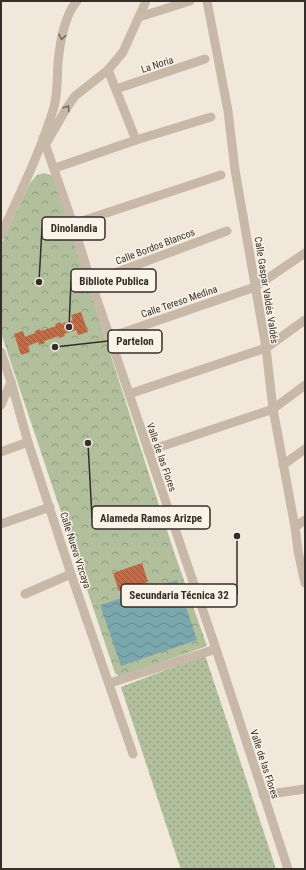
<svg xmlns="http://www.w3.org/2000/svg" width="306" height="870" font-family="'Roboto Condensed',sans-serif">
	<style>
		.grass { fill: url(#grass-dots) }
		.forest { fill: url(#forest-crowns) }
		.water { fill: url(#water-waves) }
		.building { fill: url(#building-back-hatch) }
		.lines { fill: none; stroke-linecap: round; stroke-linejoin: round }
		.minor { stroke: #c8b8a8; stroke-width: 9 }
		.oneway { stroke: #776c62 }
		.labels { text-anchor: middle; stroke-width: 3; stroke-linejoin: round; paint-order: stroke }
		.street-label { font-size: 10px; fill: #352d28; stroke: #f9f2e7 }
		.leader { fill: none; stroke: #352d28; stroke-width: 1.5 }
		.callout-dot { fill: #352d28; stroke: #f9f2e7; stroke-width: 1.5 }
		.callout { fill: #f9f2e7; stroke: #352d28; stroke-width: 1.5 }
		.callout-label { font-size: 11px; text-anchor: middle; font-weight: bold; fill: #352d28 }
	</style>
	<defs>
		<pattern id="grass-dots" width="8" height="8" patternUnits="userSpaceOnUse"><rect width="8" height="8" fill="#b1bf9c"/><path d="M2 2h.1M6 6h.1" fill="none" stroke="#919c7f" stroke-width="1.8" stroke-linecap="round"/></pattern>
		<pattern id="forest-crowns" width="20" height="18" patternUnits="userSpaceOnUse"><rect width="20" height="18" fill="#b1bf9c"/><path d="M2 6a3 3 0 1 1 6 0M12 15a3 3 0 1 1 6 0" fill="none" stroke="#919c7f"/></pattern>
		<pattern id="water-waves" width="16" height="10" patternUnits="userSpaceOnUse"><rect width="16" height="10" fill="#7ba8ad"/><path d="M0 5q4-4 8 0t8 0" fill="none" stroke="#66898d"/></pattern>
		<pattern id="building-back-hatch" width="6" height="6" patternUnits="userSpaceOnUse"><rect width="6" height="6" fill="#c16c49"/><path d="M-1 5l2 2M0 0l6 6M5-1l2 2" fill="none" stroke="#9e593d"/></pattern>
	</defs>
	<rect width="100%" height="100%" fill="#f1e8db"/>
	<path class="grass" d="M 205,655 L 276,869 L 181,869 L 179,864 L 121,687 Z"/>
	<path class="forest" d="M 44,173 L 51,175 L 54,179 L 174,552 L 207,646 L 120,677 L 115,673 L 1,333 L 1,244 L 30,183 L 37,175 Z"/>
	<path class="water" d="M 177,580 L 197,640 L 121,666 L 100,605 Z"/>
	<g class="building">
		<path d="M 81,312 L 88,332 L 78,335 L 76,330 L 64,334 L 65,336 L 59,338 L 59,336 L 44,341 L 45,343 L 39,345 L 38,342 L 28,346 L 30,352 L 21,355 L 14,334 L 23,331 L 25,337 L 35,333 L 35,331 L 40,329 L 41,331 L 56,326 L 55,324 L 60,322 L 61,324 L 73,320 L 71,315 Z"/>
		<path d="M 142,563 L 148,582 L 119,591 L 113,573 Z"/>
	</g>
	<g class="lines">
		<g class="minor">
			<path d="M 207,1 L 228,111 L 235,170 L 266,348 L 273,409 L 295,527 L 298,551 L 305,583"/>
			<path d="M 139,17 L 190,1"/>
			<path d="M 108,70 L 136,140"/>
			<path d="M 116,89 L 205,59"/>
			<path d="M 43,138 L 73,224 L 91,282 L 216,649 L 288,869"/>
			<path d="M 47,142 L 66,109 L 75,96 L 108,70 L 123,52 L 146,1"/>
			<path d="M 55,168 L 136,140 L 211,117"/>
			<path d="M 73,224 L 221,175"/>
			<path d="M 1,235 C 20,193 41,151 54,107 C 58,92 57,77 58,62 C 60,42 64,16 77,1"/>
			<path d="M 91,282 L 227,231"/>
			<path d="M 110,337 L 255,287 L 305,253"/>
			<path d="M 1,352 L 11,382 L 28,442 L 71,574 L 133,754"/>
			<path d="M 129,394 L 266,348 L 305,320"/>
			<path d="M 1,405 L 11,382"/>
			<path d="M 148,451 L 273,409 L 305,385"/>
			<path d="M 1,452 L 28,442"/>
			<path d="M 283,465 L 305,449"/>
			<path d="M 1,524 L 50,507"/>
			<path d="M 295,527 L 305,520"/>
			<path d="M 25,594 L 71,574"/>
			<path d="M 110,683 L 216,649"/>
			<path d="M 263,795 L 305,789"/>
		</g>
	</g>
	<defs><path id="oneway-chevron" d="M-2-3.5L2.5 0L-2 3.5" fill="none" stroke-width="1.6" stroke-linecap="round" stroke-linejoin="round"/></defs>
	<g class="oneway">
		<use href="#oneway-chevron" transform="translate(62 37) rotate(100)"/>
		<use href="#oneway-chevron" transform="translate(67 108) rotate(-56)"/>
	</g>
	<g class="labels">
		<g class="street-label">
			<text transform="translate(157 64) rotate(-18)" y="4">La Noria</text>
			<text transform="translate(155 246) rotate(-21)" y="4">Calle Bordos Blancos</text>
			<text transform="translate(267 290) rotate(81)" y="4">Calle Gaspar Valdés Valdés</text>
			<text transform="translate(179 301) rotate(-19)" y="4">Calle Tereso Medina</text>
			<text transform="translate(162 457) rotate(71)" y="4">Valle de las Flores</text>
			<text transform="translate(76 550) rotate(72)" y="4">Calle Nueva Vizcaya</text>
			<text transform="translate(265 764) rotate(72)" y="4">Valle de las Flores</text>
		</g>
	</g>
	<path class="leader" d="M39 282L42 228M69 327L71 281M55 347L108 341M88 443L92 518M237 536L237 595"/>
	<g class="callout-dot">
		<circle cx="39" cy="282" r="4"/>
		<circle cx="69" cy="327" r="4"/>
		<circle cx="55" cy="347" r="4"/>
		<circle cx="88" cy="443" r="4"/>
		<circle cx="237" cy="536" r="4"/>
	</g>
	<g class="callout">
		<rect x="42" y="217" width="63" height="23" rx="4"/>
		<rect x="71" y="269" width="85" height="23" rx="4"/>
		<rect x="108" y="330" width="54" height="23" rx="4"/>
		<rect x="92" y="506" width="118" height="23" rx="4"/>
		<rect x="121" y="584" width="116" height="23" rx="4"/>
	</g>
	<g class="callout-label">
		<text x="74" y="232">Dinolandia</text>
		<text x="114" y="285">Bibliote Publica</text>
		<text x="135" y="345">Partelon</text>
		<text x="151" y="522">Alameda Ramos Arizpe</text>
		<text x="179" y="599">Secundaria Técnica 32</text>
	</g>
	<rect width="306" height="870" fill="none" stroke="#352d28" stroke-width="4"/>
</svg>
